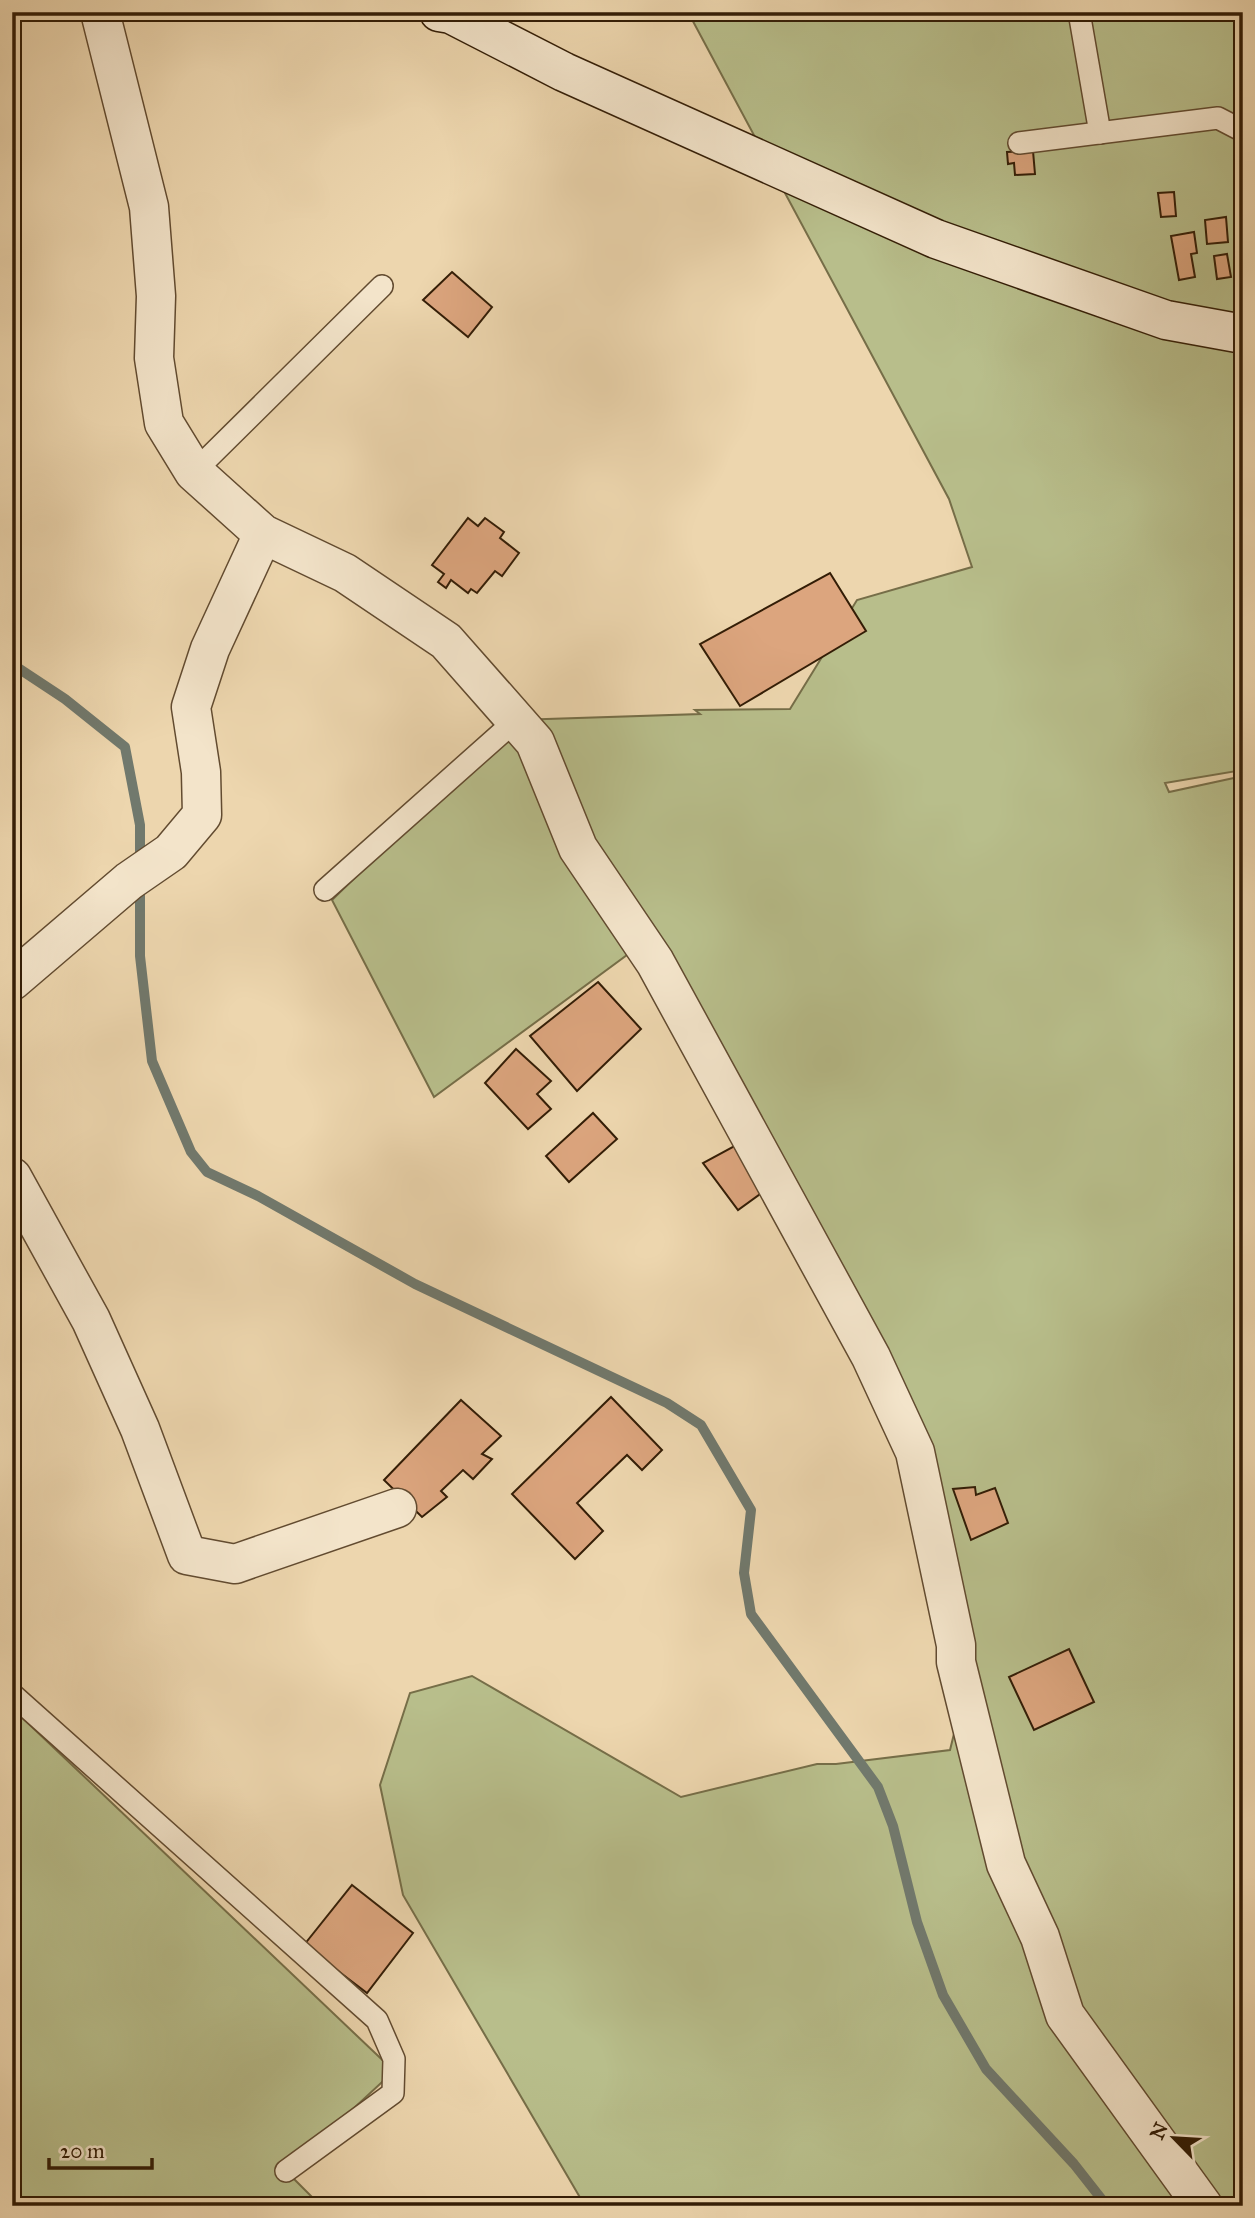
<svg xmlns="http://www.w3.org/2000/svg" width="1255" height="2218" font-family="'IM FELL Great Primer',serif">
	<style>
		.green { fill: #b8be8b; stroke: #766e48; stroke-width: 2 }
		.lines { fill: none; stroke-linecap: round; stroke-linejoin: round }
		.stream { stroke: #71796d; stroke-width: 10 }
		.building { fill: #dca57e; stroke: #331d06; stroke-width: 2 }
		.lane-casing { stroke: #624b30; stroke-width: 24 }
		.street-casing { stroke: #624b30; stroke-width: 41 }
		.secondary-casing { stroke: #331d06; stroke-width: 41 }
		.lane { stroke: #f3e4ca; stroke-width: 21 }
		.street { stroke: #f3e4ca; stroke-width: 38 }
		.secondary { stroke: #f3e4ca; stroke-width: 38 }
	</style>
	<rect width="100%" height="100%" fill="#edd6ae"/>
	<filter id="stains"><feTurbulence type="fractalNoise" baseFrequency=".00286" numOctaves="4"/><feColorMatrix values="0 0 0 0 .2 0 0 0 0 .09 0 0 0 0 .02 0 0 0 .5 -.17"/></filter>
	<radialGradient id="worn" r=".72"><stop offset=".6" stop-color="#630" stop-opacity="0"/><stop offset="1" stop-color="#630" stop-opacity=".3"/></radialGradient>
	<g class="green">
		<path d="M 688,12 L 1243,12 L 1243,770 L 1165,783 L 1169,792 L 1243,776 L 1243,2206 L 585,2206 L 403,1895 L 380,1785 L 410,1693 L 472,1676 L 681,1797 L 817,1764 L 836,1764 L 950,1750 L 967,1681 L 914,1407 L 642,944 L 434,1097 L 332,900 L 516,720 L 700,714 L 695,710 L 790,709 L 857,600 L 972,567 L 949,499 Z"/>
		<path d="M 12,1708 L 394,2071 L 286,2171 L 321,2206 L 12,2206 Z"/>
	</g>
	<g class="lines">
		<g class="stream">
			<path d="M 12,664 L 65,699 L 125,747 L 140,825 L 140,865"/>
			<path d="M 140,884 L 140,956 L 152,1061 L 191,1152 L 207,1172 L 258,1196 L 415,1284 L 667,1403 L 701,1425 L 751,1510 L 744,1573 L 751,1614 L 878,1787 L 893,1826 L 917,1922 L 943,1995 L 986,2069 L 1074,2164 L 1107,2206"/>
		</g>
	</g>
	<g class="building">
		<path d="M 1033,151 L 1035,174 L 1015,175 L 1014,163 L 1008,164 L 1007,152 Z"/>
		<path d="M 1174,192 L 1176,216 L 1161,217 L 1158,193 Z"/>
		<path d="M 1226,217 L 1228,242 L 1207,244 L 1205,220 Z"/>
		<path d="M 1194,232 L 1197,253 L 1191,254 L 1195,277 L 1179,280 L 1171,236 Z"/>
		<path d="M 1227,254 L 1231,277 L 1217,279 L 1214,256 Z"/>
		<path d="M 452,272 L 492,307 L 468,337 L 423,300 Z"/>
		<path d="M 468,518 L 478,526 L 485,518 L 504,532 L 500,538 L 519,553 L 502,576 L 495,571 L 477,593 L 471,589 L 468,593 L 451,580 L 446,588 L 438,582 L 444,574 L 432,565 Z"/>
		<path d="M 830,573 L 866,631 L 740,706 L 700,644 Z"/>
		<path d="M 598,982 L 641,1029 L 577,1091 L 530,1036 Z"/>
		<path d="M 516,1049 L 551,1081 L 537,1094 L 551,1109 L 528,1129 L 485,1083 Z"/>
		<path d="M 593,1113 L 617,1139 L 569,1182 L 546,1156 Z"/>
		<path d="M 740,1143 L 767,1189 L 738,1210 L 703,1163 Z"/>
		<path d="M 611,1397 L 662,1450 L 642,1470 L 627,1455 L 577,1503 L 603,1531 L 575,1559 L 512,1494 Z"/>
		<path d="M 461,1400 L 501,1436 L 482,1454 L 492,1459 L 473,1479 L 463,1470 L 441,1491 L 447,1497 L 422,1517 L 384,1480 Z"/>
		<path d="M 975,1487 L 976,1495 L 995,1488 L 1008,1523 L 971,1540 L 953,1489 Z"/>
		<path d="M 1069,1649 L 1094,1702 L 1034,1730 L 1009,1677 Z"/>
		<path d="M 352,1885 L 413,1933 L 367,1993 L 304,1945 Z"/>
	</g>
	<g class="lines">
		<g class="lane-casing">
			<g id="lane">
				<path d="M 1079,12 L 1100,133"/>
				<path d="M 1019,143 L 1218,118 L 1243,131"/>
				<path d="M 194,472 L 382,286"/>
				<path d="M 325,890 L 516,720"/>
				<path d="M 12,1694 L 377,2020 L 394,2059 L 393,2093 L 286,2171"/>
			</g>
		</g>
		<g class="street-casing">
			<g id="street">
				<path d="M 100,12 L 149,207 L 156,296 L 154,358 L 164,423 L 194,472 L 263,534 L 345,573 L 446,641 L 535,742 L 578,848 L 655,962 L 871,1357 L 915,1452 L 956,1645 L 956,1662 L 1006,1864 L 1040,1937 L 1065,2015 L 1203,2206"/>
				<path d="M 12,981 L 129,881 L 171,852 L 202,815 L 201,772 L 191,707 L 210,649 L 263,534"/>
				<path d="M 12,1177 L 91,1320 L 140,1429 L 187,1555 L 235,1564 L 397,1508"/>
			</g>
		</g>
		<g class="secondary-casing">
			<path id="secondary" d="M 439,12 L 451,14 L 564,72 L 936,239 L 1166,320 L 1243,334"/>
		</g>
		<use href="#lane" class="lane"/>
		<use href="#street" class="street"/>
		<use href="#secondary" class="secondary"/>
	</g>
	<rect width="1255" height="2218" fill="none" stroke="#edd6ae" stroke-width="42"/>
	<rect x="14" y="14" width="1227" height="2190" fill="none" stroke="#331d06" stroke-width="3.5"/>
	<rect x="21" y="21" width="1213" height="2176" fill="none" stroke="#331d06" stroke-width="2"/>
	<g transform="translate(1174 2138) rotate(295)" stroke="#f3e4ca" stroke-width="5" paint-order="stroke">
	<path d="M0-5L12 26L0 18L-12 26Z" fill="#331d06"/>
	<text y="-10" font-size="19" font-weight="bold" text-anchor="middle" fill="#331d06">N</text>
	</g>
	<path d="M49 2158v10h103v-10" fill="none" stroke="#331d06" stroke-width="3.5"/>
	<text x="60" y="2158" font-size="21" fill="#331d06" stroke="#f3e4ca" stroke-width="5" paint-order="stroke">20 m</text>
	<rect width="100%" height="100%" filter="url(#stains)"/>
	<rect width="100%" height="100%" fill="url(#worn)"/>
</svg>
